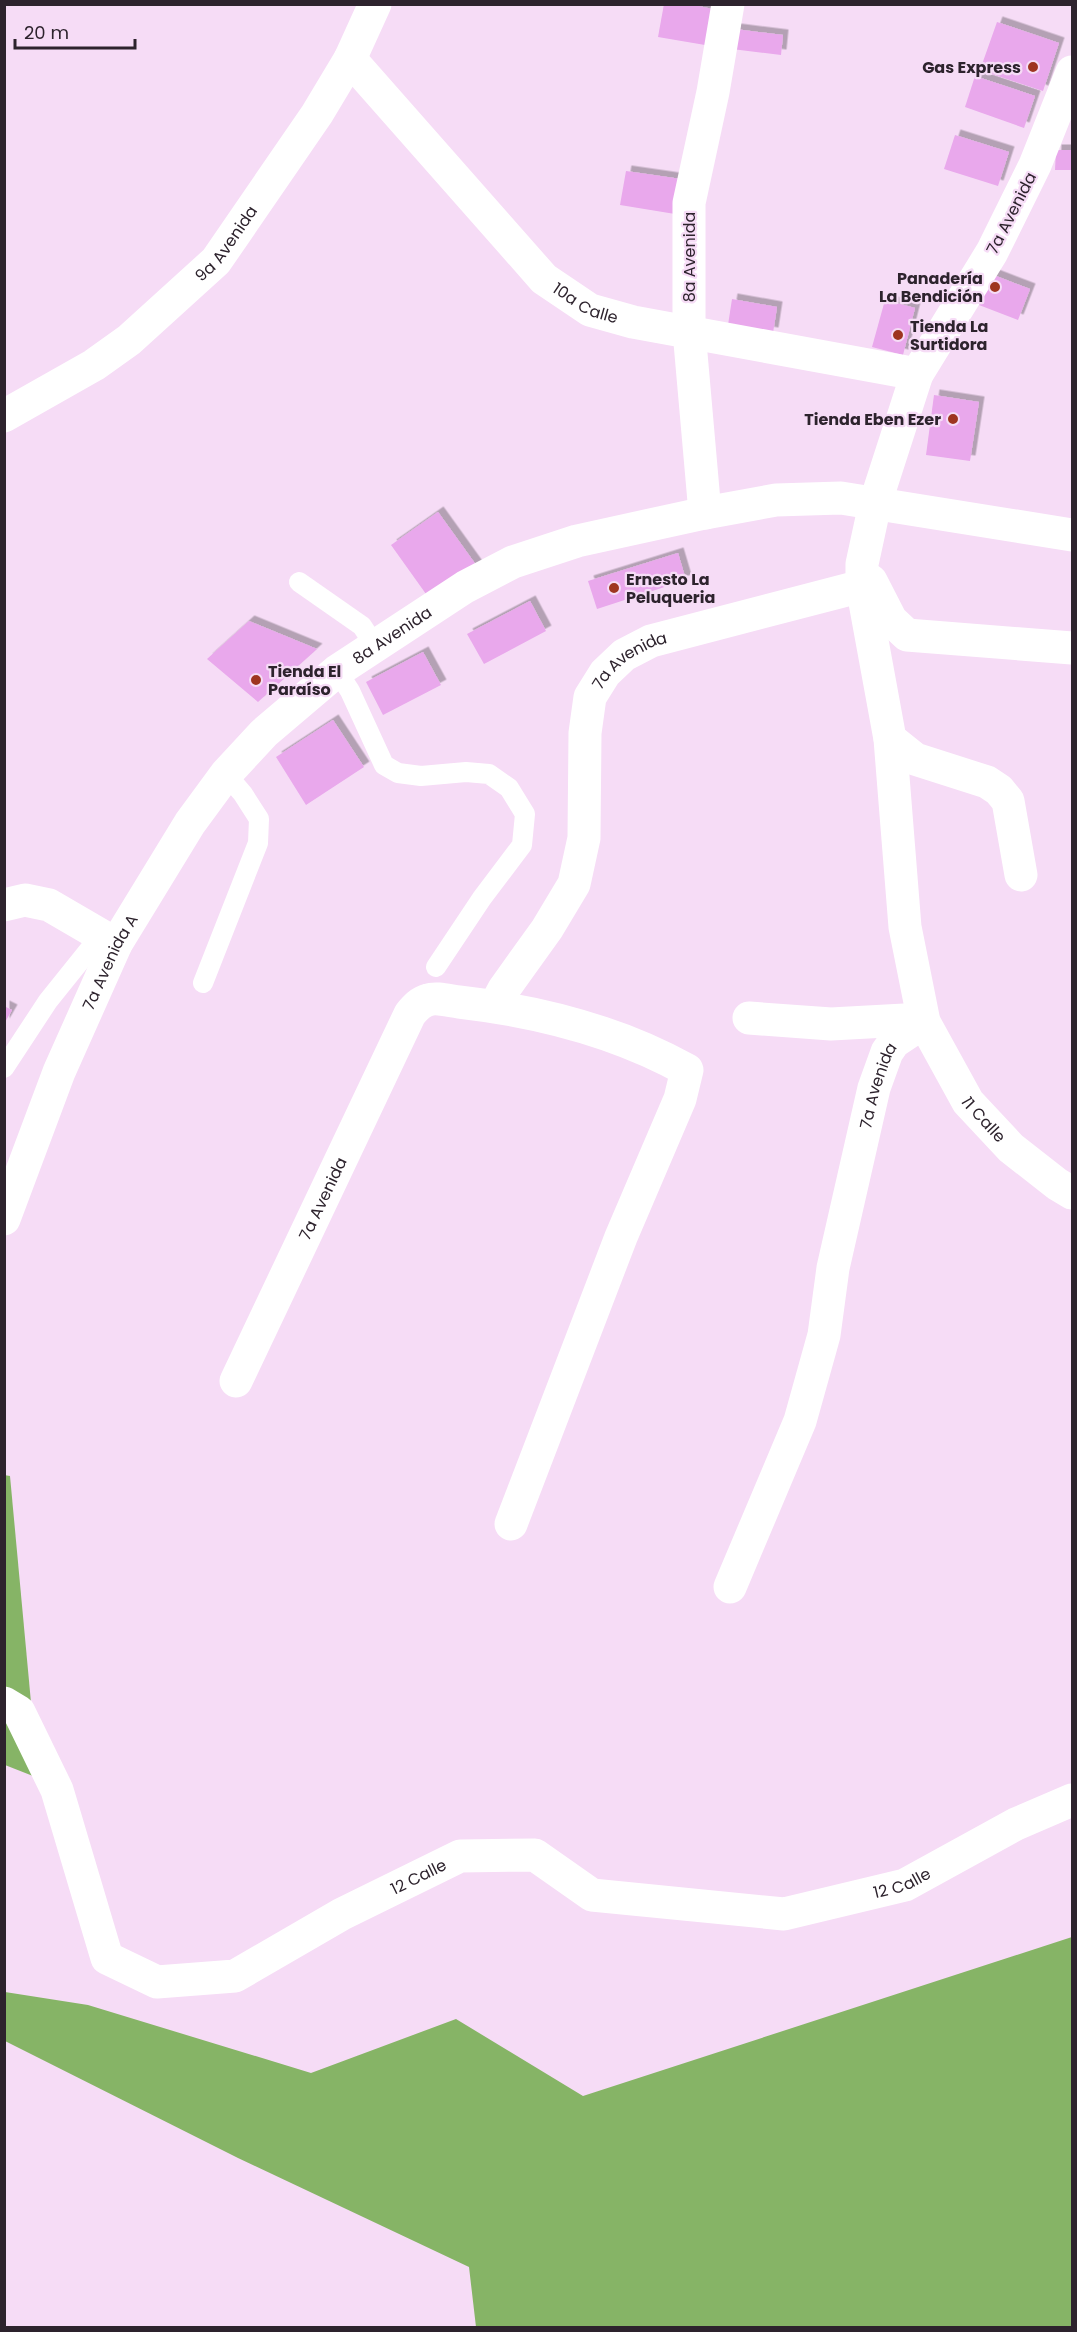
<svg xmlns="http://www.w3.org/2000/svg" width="1077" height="2332" font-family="Poppins,sans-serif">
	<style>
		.forest { fill: #86b466 }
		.building { fill: #e9a8ec; filter: url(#shadow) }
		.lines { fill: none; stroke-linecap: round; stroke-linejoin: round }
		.lane { stroke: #fff; stroke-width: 20 }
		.street { stroke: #fff; stroke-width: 33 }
		.poi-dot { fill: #9e3520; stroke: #f6dcf6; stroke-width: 2 }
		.labels { text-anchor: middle; stroke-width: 4.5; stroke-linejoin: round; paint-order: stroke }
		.poi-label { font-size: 16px; font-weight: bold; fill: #2d232d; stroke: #f6dcf6; text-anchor: end }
		.street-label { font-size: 16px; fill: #2d232d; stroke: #f6dcf6 }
	</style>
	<defs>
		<filter id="shadow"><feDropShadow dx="5.5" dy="-5.5" stdDeviation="0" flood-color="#0004"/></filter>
	</defs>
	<rect width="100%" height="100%" fill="#f6dcf6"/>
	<g class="forest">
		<path d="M 4,1475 L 10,1476 L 38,1778 L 5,1765 Z"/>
		<path d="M 1072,1937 L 1072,2327 L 476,2327 L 469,2267 L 238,2158 L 5,2041 L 5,1992 L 88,2005 L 311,2073 L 456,2019 L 583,2096 Z"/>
	</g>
	<g class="building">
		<path d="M 664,4 L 690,4 L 712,9 L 705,45 L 658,37 Z"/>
		<path d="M 997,22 L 1059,43 L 1043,91 L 980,70 Z"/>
		<path d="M 735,29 L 783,35 L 781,55 L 732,49 Z"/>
		<path d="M 975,76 L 1035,96 L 1024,128 L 965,107 Z"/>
		<path d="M 955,135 L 1009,152 L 998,186 L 944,169 Z"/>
		<path d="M 1056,150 L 1072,150 L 1072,170 L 1055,170 Z"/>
		<path d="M 626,171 L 681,179 L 675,214 L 620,205 Z"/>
		<path d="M 991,274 L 1030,289 L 1018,320 L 979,305 Z"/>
		<path d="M 732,299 L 777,307 L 773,333 L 728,325 Z"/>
		<path d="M 885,300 L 915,308 L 903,355 L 872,347 Z"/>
		<path d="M 934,395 L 979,402 L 970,461 L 926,455 Z"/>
		<path d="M 438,512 L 479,569 L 431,601 L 391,545 Z"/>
		<path d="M 678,553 L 686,580 L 597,609 L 588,581 Z"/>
		<path d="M 530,601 L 546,631 L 484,664 L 467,634 Z"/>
		<path d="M 249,621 L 317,649 L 258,702 L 207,659 Z"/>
		<path d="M 423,652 L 441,685 L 383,715 L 366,682 Z"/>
		<path d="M 333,720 L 364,767 L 306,805 L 276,757 Z"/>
		<path d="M 4,1006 L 12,1010 L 4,1024 Z"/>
	</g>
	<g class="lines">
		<g class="lane">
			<path d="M 299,582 L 362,626 L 375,646"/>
			<path d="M 337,671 L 350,691 L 384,765 L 398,773 L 421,776 L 466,772 L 489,774 L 509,788 L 525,814 L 522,845 L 482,898 L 436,967"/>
			<path d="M 203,983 L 258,843 L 259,819 L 243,794 L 226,774"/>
			<path d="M 4,1068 L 48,1001 L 101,935"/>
		</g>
		<g class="street">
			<path id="s1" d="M 350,59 L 544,279 L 590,310 L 633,322 L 917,374"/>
			<path id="s2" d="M 1072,72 L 1035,165 L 992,252 L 917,374 L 875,504 L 862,564 L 862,586 L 890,739 L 905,927 L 924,1022 L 968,1102 L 1011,1148 L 1057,1184 L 1072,1193"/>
			<path id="s3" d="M 4,416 L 94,365 L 129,340 L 216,261 L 317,114 L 350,59 L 375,4"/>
			<path d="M 705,513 L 689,331 L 689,203 L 713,92 L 728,4"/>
			<path d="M 871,581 L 891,620 L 907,635 L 1072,648"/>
			<path d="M 890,739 L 915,759 L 987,782 L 999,790 L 1008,801 L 1021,875"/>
			<path d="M 4,905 L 25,900 L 49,905 L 116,944"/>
			<path id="s4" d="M 495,1006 L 504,989 L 547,929 L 574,884 L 584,838 L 585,733 L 590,697 L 605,673 L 624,655 L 651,641 L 862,586"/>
			<path d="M 749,1018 L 831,1024 L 923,1019"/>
			<path id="s5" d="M 4,1219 L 59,1072 L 116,944 L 190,823 L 226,774 L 264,733 L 337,671 L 465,587 L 513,562 L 577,541 L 705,513 L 776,500 L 841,498 L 1072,535"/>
			<path id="s6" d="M 236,1381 L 410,1014 C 415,1008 420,1002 428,1000 C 436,997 450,1001 459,1002 C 537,1011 619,1032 687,1070 L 680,1099 L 621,1237 L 511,1524"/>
			<path id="s7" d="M 730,1587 L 800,1421 L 824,1335 L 833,1268 L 874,1088 L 887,1052 L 894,1042 L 924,1022"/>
			<path id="s8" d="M 4,1703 L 19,1712 L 57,1790 L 107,1958 L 157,1982 L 235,1976 L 342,1914 L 460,1856 L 535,1855 L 592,1895 L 784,1914 L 905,1885 L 1016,1824 L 1072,1800"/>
		</g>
	</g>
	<g class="poi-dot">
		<circle cx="1033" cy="67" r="6"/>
		<circle cx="995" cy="287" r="6"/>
		<circle cx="898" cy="335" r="6"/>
		<circle cx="953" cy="419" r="6"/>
		<circle cx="614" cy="588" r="6"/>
		<circle cx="256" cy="680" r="6"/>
	</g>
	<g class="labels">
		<g class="poi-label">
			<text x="1021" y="73">Gas Express</text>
			<text x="983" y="284">Panadería<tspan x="983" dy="18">La Bendición</tspan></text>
			<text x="910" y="332" text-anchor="start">Tienda La<tspan x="910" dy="18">Surtidora</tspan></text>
			<text x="941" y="425">Tienda Eben Ezer</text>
			<text x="626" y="585" text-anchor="start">Ernesto La<tspan x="626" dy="18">Peluqueria</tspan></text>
			<text x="268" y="677" text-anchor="start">Tienda El<tspan x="268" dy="18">Paraíso</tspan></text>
		</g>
		<g class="street-label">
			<text transform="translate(1011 213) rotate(-63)" y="6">7a Avenida</text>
			<text dy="6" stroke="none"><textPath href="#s3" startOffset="284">9a Avenida</textPath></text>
			<text transform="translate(689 257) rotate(-90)" y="6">8a Avenida</text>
			<text dy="6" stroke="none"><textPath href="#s1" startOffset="342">10a Calle</textPath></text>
			<text dy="6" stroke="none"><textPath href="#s5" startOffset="717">8a Avenida</textPath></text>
			<text dy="6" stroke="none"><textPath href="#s4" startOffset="390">7a Avenida</textPath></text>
			<text dy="6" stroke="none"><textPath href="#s5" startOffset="278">7a Avenida A</textPath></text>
			<text dy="6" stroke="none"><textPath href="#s7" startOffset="525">7a Avenida</textPath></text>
			<text dy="6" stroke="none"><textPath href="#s2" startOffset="1116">11 Calle</textPath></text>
			<text dy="6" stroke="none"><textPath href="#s6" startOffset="202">7a Avenida</textPath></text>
			<text dy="6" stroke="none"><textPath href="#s8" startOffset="622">12 Calle</textPath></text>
			<text dy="6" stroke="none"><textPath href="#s8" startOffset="1128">12 Calle</textPath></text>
		</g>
	</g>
	<rect width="1077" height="2332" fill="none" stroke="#2d232d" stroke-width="12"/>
	<path d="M15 39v9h120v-9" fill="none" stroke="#2d232d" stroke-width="3"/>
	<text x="24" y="39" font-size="18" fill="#2d232d" stroke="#f6dcf6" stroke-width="4.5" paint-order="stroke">20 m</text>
</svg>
